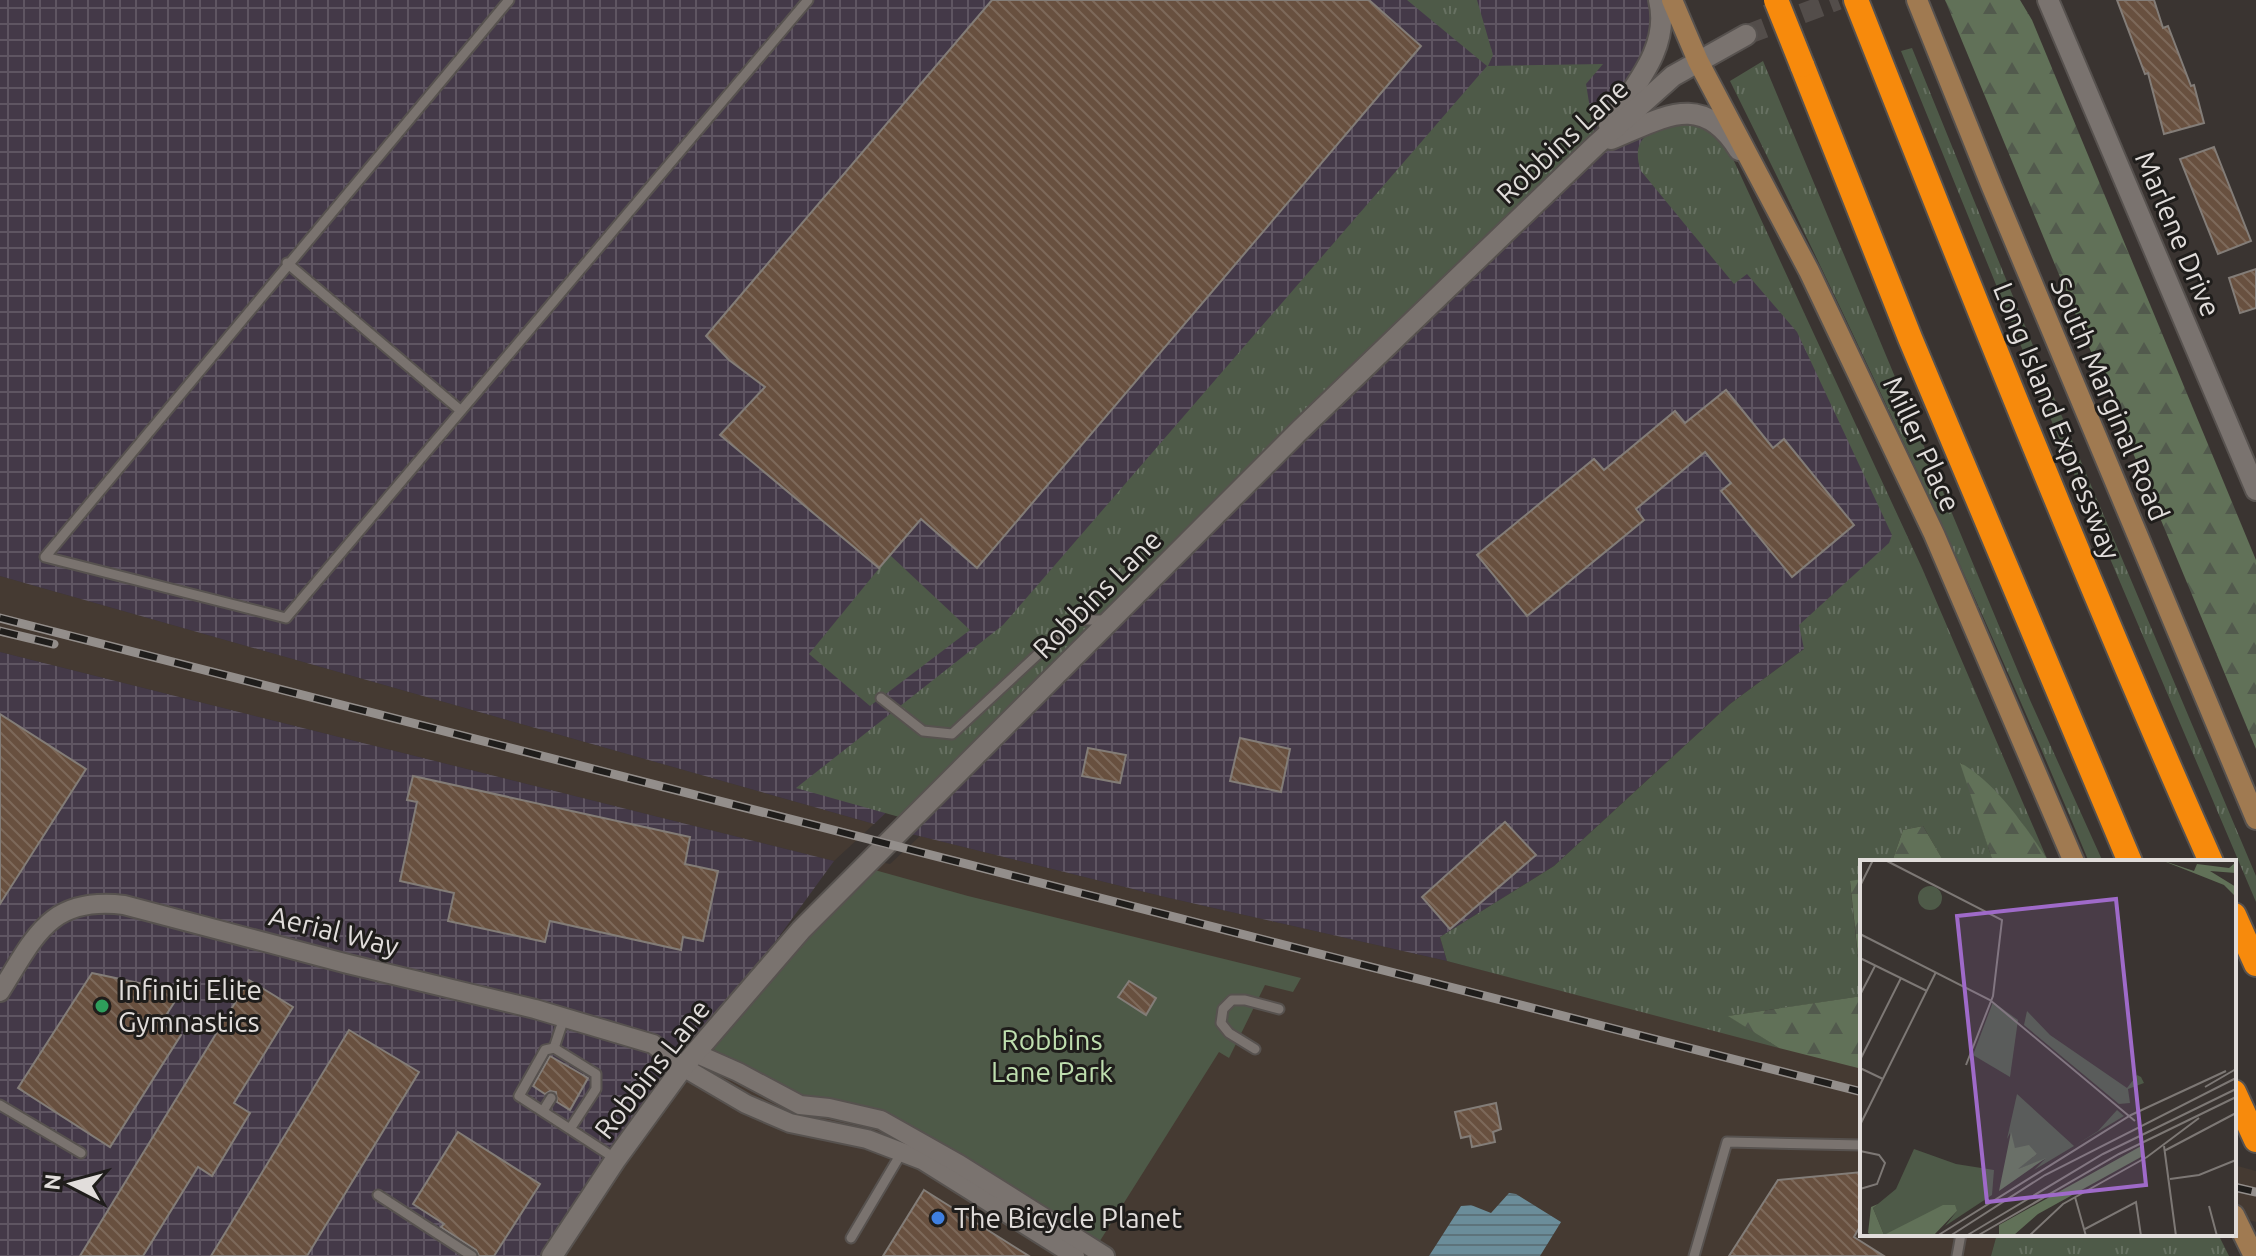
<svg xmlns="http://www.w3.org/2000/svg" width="2256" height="1256" font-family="Ubuntu,sans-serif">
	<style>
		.built { fill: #453a32 }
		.industrial { fill: url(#industrial-grid) }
		.grass { fill: url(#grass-tufts) }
		.forest { fill: url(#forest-firs) }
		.park { fill: #4e5a48 }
		.water { fill: url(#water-rules) }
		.building { fill: url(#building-back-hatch); stroke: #837d78; stroke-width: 2 }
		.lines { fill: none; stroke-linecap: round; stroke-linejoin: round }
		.tertiary-tunnel { stroke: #534d4a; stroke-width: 20; stroke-dasharray: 20 10; stroke-linecap: butt }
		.service-casing { stroke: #57524f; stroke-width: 13 }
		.minor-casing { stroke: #57524f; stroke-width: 22 }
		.tertiary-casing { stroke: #57524f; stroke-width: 24 }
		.secondary-casing { stroke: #57524f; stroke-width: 24 }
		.motorway-casing { stroke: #57524f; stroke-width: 28 }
		.service { stroke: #7a736f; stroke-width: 9 }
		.minor { stroke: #7a736f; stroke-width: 18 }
		.tertiary { stroke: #7a736f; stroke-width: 20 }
		.secondary { stroke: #a07a51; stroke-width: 20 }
		.motorway { stroke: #f78a0c; stroke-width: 24 }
		.rail-casing { stroke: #938e8b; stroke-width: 9 }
		.rail { stroke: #1f1d1b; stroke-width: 6; stroke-dasharray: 18; stroke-linecap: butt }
		.motorway-bridge-casing { stroke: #57524f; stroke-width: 28; stroke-linecap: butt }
		.motorway-bridge { stroke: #f78a0c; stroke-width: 24 }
		.leisure-dot { fill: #2e9e5b; stroke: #1f1d1b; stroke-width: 3 }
		.shop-dot { fill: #3f7fe0; stroke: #1f1d1b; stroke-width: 3 }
		.labels { text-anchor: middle; stroke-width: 6; stroke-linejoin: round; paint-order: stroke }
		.street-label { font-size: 28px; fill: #e1dddb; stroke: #1f1d1b }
		.poi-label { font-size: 28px; fill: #e1dddb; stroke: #1f1d1b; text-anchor: start }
		.park-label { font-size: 28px; fill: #bedeae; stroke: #1f1d1b }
		.inset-road { fill: none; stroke: #7d7875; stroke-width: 2 }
		.view { fill: #9f6ac9; fill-opacity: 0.15; stroke: #9f6ac9; stroke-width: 4 }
		.inset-edge { fill: none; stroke: #e1dddb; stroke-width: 4 }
	</style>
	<defs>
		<pattern id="industrial-grid" width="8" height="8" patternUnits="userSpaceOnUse" patternTransform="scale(2)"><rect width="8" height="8" fill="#443948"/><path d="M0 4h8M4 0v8" fill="none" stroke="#5f5562"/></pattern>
		<pattern id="grass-tufts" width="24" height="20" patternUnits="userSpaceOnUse" patternTransform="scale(2)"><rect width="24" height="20" fill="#4e5a48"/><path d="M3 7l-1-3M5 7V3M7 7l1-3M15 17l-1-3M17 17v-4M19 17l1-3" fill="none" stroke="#677162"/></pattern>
		<pattern id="forest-firs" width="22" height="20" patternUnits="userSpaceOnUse" patternTransform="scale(2)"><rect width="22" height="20" fill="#617158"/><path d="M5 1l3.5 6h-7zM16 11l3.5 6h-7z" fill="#525a4d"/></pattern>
		<pattern id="water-rules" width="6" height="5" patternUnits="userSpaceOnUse" patternTransform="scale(2)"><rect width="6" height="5" fill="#6b8d9a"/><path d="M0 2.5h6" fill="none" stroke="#5d737b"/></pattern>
		<pattern id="building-back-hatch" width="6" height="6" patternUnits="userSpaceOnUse" patternTransform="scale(2)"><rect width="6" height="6" fill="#68503f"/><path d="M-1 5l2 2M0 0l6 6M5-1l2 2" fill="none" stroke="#7d695a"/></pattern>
	</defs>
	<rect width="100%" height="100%" fill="#3a3431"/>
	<g class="built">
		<path d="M 0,576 L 874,824 L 834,861 L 0,652 Z"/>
		<path d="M 920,836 L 1165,897 L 1447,961 L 1862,1068 L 1862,1234 L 1997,1234 L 1991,1256 L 554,1256 L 620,1156 L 871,860 L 890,864 Z"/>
		<path d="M 2234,1165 L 2256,1171 L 2256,1222 L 2234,1216 Z"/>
	</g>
	<g class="industrial">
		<path d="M 0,0 L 1666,0 L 1655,58 L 1579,163 L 1660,127 L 1713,132 L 1908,538 L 1804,649 L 1730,704 L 1554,866 L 1440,937 L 1447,961 L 1165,897 L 899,831 L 1538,200 L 874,824 L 0,576 Z"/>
		<path d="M 0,652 L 834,861 L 650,1114 L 554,1256 L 0,1256 Z"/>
	</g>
	<g class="grass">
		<path d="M 1407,0 L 1477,0 L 1493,55 L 1488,66 L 1603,64 L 1586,84 L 1596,145 L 910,820 L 796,788 L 1003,625 L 1487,66 Z"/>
		<path d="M 1912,48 L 2058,407 L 2256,876 L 2256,902 L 2049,415 L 1901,51 Z"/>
		<path d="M 1763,61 L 2030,700 L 2103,862 L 2089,862 C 1979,598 1857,337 1730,81 Z"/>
		<path d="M 1697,119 L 1728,148 L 1922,568 L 2048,861 L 2019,819 L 1961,763 L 1993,862 L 1944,862 L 1923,826 L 1903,830 L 1892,862 L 1862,862 L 1862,879 L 1850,882 L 1862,996 L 1729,1016 L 1779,1048 L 1447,961 L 1440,937 L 1554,866 L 1730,704 L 1804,649 L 1799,625 L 1889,543 L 1892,535 L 1797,332 L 1747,274 L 1734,284 L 1641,171 C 1626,128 1666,127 1697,119 Z"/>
		<path d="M 890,555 L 970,630 L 870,706 L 809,654 Z"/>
		<path d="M 1997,1234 L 2218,1234 L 2229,1256 L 1991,1256 Z"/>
	</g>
	<g class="forest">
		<path d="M 1945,0 L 2020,0 L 2032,20 L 2256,560 L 2256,749 Z"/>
		<path d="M 1960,763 C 1993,779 2029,831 2049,862 L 1993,862 Z"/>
		<path d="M 1923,826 L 1944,862 L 1892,862 L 1903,830 Z"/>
		<path d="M 1862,879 L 1862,993 L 1850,881 Z"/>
		<path d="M 1862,996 L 1862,1069 L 1779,1048 L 1728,1016 Z"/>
	</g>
	<path class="park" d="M 864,867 L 968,896 L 1301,978 L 1293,992 L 1265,985 L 1229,1058 L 1219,1052 L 1098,1244 L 886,1114 L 798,1097 L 704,1044 Z"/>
	<path class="water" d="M 1509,1193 L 1516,1194 L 1561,1222 L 1540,1256 L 1429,1256 L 1461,1206 L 1471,1205 L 1491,1213 Z"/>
	<g class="building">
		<path d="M 992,0 L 1369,0 L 1421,46 L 977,568 L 921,519 L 879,568 L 720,435 L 765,387 L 729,360 L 706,336 Z"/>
		<path d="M 2117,0 L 2154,0 L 2163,28 L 2168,26 L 2191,86 L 2194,85 L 2204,123 L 2164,134 L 2148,73 L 2145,74 Z"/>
		<path d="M 2214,147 L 2251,241 L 2218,254 L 2180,159 Z"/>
		<path d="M 2256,269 L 2256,308 L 2240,313 L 2229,278 Z"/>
		<path d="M 1726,390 L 1773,448 L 1784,439 L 1854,525 L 1792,577 L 1721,491 L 1731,483 L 1705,452 L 1636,509 L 1644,520 L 1527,616 L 1477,555 L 1594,459 L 1604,470 L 1675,411 L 1685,423 Z"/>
		<path d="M 0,714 L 86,769 L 0,904 Z"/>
		<path d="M 1240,738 L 1290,749 L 1281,792 L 1230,781 Z"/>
		<path d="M 1088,748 L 1126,755 L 1120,783 L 1082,776 Z"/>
		<path d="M 413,776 L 690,837 L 685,864 L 718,871 L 703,941 L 683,937 L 681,950 L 550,921 L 545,942 L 448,921 L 454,893 L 400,881 L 417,802 L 407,800 Z"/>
		<path d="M 1505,822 L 1536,855 L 1450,929 L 1422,897 Z"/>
		<path d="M 92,973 L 181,992 L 161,1023 L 181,1035 L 110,1147 L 18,1088 Z"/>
		<path d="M 249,980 L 293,1007 L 234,1103 L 250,1113 L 212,1176 L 198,1167 L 143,1256 L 80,1256 Z"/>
		<path d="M 1129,981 L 1156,998 L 1146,1015 L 1118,997 Z"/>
		<path d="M 349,1030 L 419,1072 L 307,1256 L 211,1256 Z"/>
		<path d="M 550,1056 L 588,1078 L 570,1110 L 557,1102 L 556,1092 L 550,1091 L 545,1094 L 533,1086 Z"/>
		<path d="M 1496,1103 L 1501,1129 L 1493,1132 L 1495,1142 L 1472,1147 L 1470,1136 L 1461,1138 L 1455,1112 Z"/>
		<path d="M 458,1132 L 540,1184 L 494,1256 L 479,1256 L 476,1250 L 441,1227 L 444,1224 L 413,1204 Z"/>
		<path d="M 1862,1172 L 1862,1223 L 1854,1237 L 1884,1256 L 1729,1256 L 1778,1180 Z"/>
		<path d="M 924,1190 L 1029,1256 L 883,1256 Z"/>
	</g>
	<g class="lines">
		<path class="tertiary-tunnel" d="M 1746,35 L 1838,0"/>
		<g class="service-casing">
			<g id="service">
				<path d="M 509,0 L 45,557 L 286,618 L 808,0"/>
				<path d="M 287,263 L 460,410"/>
				<path d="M 881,698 L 923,731 L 952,734 L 1075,620 L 1107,620"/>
				<path d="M 554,1048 L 564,1018"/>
				<path d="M 1255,1049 L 1229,1033 L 1221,1023 L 1223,1009 L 1232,1000 L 1245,1000 L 1279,1009"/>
				<path d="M 0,1105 L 81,1153"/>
				<path d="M 543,1111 L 551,1098"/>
				<path d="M 570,1129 L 596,1089 L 596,1074 L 554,1048 L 545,1050 L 519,1096 L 616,1159"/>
				<path d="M 378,1195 L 472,1256"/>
				<path d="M 851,1238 L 902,1152"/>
				<path d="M 1694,1256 L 1727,1142 L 1862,1145"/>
				<path d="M 1957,1256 L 1961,1234"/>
			</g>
		</g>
		<g class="minor-casing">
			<g id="minor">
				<path d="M 0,992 C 35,937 49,896 124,905 L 348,964 L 535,1009 L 653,1044 L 683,1067 L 746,1104 L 790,1123 L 867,1139 L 922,1160 L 1075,1256"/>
				<path d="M 695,1053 L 738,1072 L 800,1105 L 829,1108 L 881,1120 L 959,1164 L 1105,1256"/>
			</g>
		</g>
		<g class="tertiary-casing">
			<g id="tertiary">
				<path d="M 2048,0 L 2256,490"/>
				<path d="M 1609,125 C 1633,87 1671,48 1659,0"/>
				<path d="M 1611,139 C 1663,118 1702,90 1739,150"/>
				<path d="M 552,1256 L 616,1159 L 683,1067 L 801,930 L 1300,430 L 1596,145 L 1673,76 L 1746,35"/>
			</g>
		</g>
		<g class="secondary-casing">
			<g id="secondary">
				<path d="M 1672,0 L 1698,61 L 1809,271 L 1934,534 L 2074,862"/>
				<path d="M 1917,0 L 1992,187 L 2256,819"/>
				<path d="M 2234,1215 L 2254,1256"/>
			</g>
		</g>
		<g class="motorway-casing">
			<g id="motorway">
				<path d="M 1856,0 C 1970,289 2085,578 2211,862"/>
				<path d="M 1802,65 L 1910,338 L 2130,862"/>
				<path d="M 2234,915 L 2256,964"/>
				<path d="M 2234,1092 L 2256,1140"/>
			</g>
		</g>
		<use href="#service" class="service"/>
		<use href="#minor" class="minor"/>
		<use href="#tertiary" class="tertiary"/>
		<use href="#secondary" class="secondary"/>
		<use href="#motorway" class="motorway"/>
		<g class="rail-casing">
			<g id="rail">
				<path d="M 0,618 L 1862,1092"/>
				<path d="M 0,631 L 54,644"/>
				<path d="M 2234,1187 L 2256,1192"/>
			</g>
		</g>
		<use href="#rail" class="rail"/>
		<g class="motorway-bridge-casing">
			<path id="motorway-bridge" d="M 1776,0 L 1802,65"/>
		</g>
		<use href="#motorway-bridge" class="motorway-bridge"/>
	</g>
	<circle class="leisure-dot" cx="102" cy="1006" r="8"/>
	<circle class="shop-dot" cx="938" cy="1218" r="8"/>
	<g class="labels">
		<g class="street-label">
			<text transform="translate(1562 141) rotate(-43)" y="10">Robbins Lane</text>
			<text transform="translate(2178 234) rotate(67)" y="10">Marlene Drive</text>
			<text transform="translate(2110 399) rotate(67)" y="10">South Marginal Road</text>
			<text transform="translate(2057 421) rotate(68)" y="10">Long Island Expressway</text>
			<text transform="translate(1922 444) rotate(65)" y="10">Miller Place</text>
			<text transform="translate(1097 594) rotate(-45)" y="10">Robbins Lane</text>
			<text transform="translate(334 931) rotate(14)" y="10">Aerial Way</text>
			<text transform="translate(652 1069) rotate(-52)" y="10">Robbins Lane</text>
		</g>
		<g class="poi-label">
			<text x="118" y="1000">Infiniti Elite<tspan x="118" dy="32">Gymnastics</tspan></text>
			<text x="954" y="1228">The Bicycle Planet</text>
		</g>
		<g class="park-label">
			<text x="1052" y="1050">Robbins<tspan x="1052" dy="32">Lane Park</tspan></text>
		</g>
	</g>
	<g transform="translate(1860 860)">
		<rect width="376" height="376" fill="#3a3431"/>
		<path d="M58 38a12 12 0 1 1 24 0a12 12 0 1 1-24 0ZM 167,151 L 190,175 L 267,228 L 277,215 L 281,217 L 284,223 L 268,229 L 270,243 L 259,244 L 164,165 ZM 157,234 L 214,286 L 238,271 L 257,250 L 264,256 L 174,310 L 185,299 L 156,310 L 177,294 L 155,289 L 150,273 L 147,279 ZM 54,289 L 96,304 L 134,310 L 132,335 L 85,366 L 97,351 L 24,375 L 13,348 L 36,329 Z" fill="#4e5a48"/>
		<path d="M 301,0 L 334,11 L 337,4 L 369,8 L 376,2 L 376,13 L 350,11 L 376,27 L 376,37 L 364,25 ZM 151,272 L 155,288 L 169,285 L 177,294 L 158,309 L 186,298 L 139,331 ZM 283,285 L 281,297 L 178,354 L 154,375 L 139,376 L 139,365 ZM 18,344 L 13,348 L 24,375 L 83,345 L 95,345 L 97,351 L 73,376 L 13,376 L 8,373 L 11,347 Z" fill="#617158"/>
		<path d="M 133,142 L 158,160 L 150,217 L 113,195 Z" fill="#4e5a48"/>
		<path class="inset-road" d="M 25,0 L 142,60 L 133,136 L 106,205M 0,26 L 13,0M 0,74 L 130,140 L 275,261M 0,98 L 67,131M 0,135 L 15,106M 0,200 L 41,118M 0,208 L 23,219M 345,227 L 376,209M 0,265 L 76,112M 304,286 L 316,376M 0,291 L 19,295 L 25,303 L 17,324 L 0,329M 304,291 L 376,253M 310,319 L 339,315 L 376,300M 215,337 L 226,376M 349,346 L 357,376M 225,369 L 276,342 L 281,376M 77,376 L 271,255 L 366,211M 90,376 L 185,315 L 376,218M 106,376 L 243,294 L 376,229M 117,376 L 259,294 L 376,237M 169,376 L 203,344 L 287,297 L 339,258"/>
		<path class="view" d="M 256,39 L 286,325 L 127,342 L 97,56 Z"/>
		<rect width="376" height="376" class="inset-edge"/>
	</g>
	<g transform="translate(72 1184) rotate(276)" stroke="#1f1d1b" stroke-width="6" paint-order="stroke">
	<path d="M0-6L14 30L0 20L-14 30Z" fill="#e1dddb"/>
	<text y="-12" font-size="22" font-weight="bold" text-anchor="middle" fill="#e1dddb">N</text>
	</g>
</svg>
